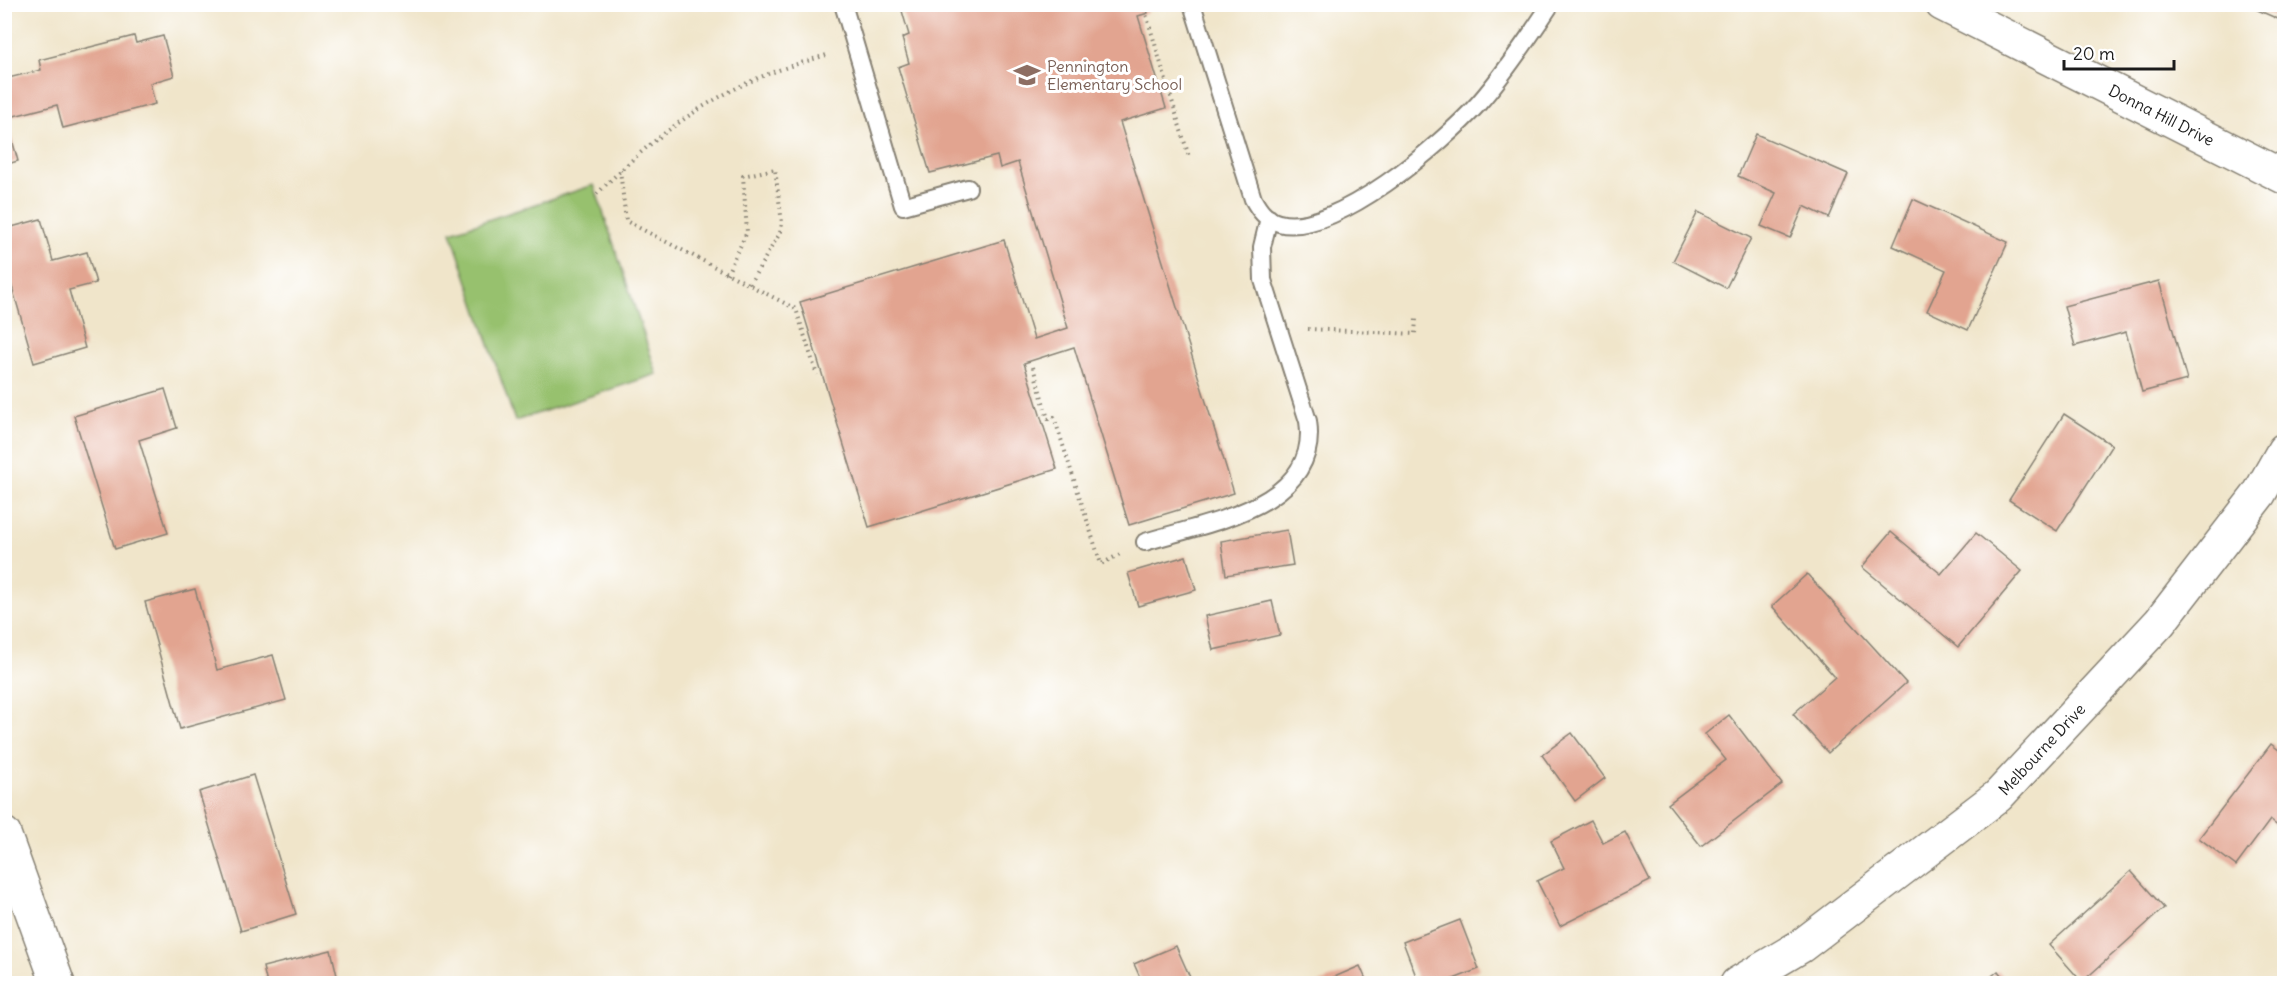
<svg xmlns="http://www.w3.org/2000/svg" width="2289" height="988" font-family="Delius,sans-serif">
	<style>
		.pitch { fill: #97c16e; stroke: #5a6e45; stroke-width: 1.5 }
		.building { fill: #e2a490 }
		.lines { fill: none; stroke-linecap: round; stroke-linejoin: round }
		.lane-casing { stroke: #868073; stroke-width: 20 }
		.street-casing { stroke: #868073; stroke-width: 36 }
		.secondary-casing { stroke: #868073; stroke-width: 36 }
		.path { stroke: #868073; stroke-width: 4; stroke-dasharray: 1.5 4.5; stroke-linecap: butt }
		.lane { stroke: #fff; stroke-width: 16 }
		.street { stroke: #fff; stroke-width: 33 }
		.secondary { stroke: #fff; stroke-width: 33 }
		.labels { text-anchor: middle; stroke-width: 6; stroke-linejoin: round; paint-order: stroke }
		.education-label { font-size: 16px; fill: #785e54; stroke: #fff; text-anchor: start }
		.street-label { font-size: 16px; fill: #1c1c1c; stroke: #fff }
	</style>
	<rect width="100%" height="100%" fill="#fff"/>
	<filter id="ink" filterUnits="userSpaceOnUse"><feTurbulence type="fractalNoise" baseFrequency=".0167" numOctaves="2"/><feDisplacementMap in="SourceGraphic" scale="12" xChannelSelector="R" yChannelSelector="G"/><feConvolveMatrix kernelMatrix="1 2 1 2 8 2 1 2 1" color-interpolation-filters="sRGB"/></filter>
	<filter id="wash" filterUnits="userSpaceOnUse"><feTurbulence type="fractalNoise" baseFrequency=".008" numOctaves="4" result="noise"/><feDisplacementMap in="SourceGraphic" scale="24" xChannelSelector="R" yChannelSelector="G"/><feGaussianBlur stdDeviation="1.35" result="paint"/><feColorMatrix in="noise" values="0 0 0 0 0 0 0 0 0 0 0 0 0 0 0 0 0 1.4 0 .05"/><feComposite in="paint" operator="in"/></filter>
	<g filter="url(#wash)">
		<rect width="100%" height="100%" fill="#f0e5ca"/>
		<path class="pitch" d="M 594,185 L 657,374 L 515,421 L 451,232 Z"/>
		<g id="blocks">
			<g class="building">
				<path d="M 900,4 L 1145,4 L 1148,13 L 1138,16 L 1166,108 L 1120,122 L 1234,493 L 1129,525 L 1074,347 L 1024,363 L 1057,469 L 869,527 L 800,302 L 1004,240 L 1034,339 L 1068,328 L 1018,162 L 1000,168 L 997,156 L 930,173 L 898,67 L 909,63 L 902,38 L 909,35 Z"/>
				<path d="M 2244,4 L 2284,4 L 2278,19 Z"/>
				<path d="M 134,36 L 136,43 L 163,36 L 174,76 L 150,83 L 155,104 L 63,128 L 57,105 L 6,118 L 18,161 L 4,165 L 4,79 L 41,70 L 39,60 Z"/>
				<path d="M 1756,134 L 1848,174 L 1829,218 L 1804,206 L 1790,238 L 1761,226 L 1776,193 L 1738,176 Z"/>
				<path d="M 1913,199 L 2008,242 L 1968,330 L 1927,311 L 1946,270 L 1893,246 Z"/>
				<path d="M 1698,212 L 1751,238 L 1726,288 L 1673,261 Z"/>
				<path d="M 41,219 L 53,261 L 87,252 L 96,283 L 69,290 L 85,348 L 34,363 L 4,259 L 4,229 Z"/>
				<path d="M 2159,281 L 2187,380 L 2142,392 L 2126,332 L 2075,346 L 2064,306 Z"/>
				<path d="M 165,389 L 177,428 L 139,440 L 168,533 L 115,549 L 74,416 Z"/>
				<path d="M 2064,414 L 2112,445 L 2057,531 L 2009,500 Z"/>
				<path d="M 1287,530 L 1293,565 L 1226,575 L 1221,541 Z"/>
				<path d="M 1891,532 L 1941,574 L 1976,533 L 2022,571 L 1958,647 L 1862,567 Z"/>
				<path d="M 1186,556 L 1196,590 L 1138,606 L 1128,573 Z"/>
				<path d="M 1807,574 L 1906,683 L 1828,753 L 1793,714 L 1835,677 L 1772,606 Z"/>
				<path d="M 195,589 L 217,670 L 273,655 L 286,700 L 180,729 L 145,602 Z"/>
				<path d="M 1272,601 L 1280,635 L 1213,650 L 1205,616 Z"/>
				<path d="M 1729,715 L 1782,784 L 1701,846 L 1668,804 L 1726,760 L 1705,734 Z"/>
				<path d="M 1572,733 L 1605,778 L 1575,801 L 1542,755 Z"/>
				<path d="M 2271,744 L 2284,754 L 2284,831 L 2270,820 L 2236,866 L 2199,838 Z"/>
				<path d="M 253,775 L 296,914 L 241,931 L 199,792 Z"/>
				<path d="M 1591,820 L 1603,843 L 1625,832 L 1650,881 L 1560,926 L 1537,881 L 1564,868 L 1551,841 Z"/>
				<path d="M 2131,871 L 2164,908 L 2082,982 L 2049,945 Z"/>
				<path d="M 1460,920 L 1479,969 L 1441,984 L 1419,984 L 1403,942 Z"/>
				<path d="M 1176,946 L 1193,984 L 1143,984 L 1134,964 Z"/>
				<path d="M 331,950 L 339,984 L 267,984 L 263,967 Z"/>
				<path d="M 1360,966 L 1368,984 L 1318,984 Z"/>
				<path d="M 1998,971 L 2008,984 L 1982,984 Z"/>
			</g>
		</g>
	</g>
	<g filter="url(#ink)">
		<use href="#blocks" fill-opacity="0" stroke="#868073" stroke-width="1.5"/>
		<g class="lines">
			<g class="lane-casing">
				<g id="lane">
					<path d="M 843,4 L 903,206 L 968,188"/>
					<path d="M 1192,4 L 1253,199 C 1259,210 1266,220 1279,223 C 1333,238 1444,142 1478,104 C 1505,73 1528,39 1551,4"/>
					<path d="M 1145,542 C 1205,523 1321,507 1308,421 L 1263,280 L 1262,247 L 1269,218"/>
				</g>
			</g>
			<g class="street-casing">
				<g id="street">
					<path id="s1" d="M 1942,4 L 2284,177"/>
					<path id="s2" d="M 1737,984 L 1801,946 L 1998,796 L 2160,622 L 2259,494 L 2284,450"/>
				</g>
			</g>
			<g class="secondary-casing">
				<path id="secondary" d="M 4,834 L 58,984"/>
			</g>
			<g class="path">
				<path d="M 1143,4 L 1189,157"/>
				<path d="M 620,170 L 626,221 L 796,309 L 817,375"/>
				<path d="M 597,194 C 646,143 702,100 768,74 C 788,66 809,61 829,54"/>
				<path d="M 727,274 L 747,232 L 743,176 L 775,169 L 782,223 L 780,233 L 749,285"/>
				<path d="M 1308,329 L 1415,334 L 1416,319"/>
				<path d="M 1033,367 L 1048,419 L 1054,417 L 1101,564 L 1122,553"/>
			</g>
			<use href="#lane" class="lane"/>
			<use href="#street" class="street"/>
			<use href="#secondary" class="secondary"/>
		</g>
	</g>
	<defs>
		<g id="school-bare" transform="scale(2.07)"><path d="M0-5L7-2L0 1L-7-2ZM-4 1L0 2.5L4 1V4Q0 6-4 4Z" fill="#8d6e63" stroke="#fff" stroke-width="2.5" paint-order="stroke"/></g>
	</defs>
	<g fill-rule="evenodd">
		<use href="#school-bare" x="1027" y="75"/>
	</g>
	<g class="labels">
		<g class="education-label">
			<text x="1047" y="72">Pennington<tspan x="1047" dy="18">Elementary School</tspan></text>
		</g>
		<g class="street-label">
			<text dy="6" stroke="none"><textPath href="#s1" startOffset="246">Donna Hill Drive</textPath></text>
			<text dy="6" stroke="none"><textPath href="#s2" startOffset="386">Melbourne Drive</textPath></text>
		</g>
	</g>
	<rect width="2289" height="988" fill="none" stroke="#fff" stroke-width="24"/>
	<path d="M2064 60v9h110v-9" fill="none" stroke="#1c1c1c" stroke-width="3"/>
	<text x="2073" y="60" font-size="18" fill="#1c1c1c" stroke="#ffffff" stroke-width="4.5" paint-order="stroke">20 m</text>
</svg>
